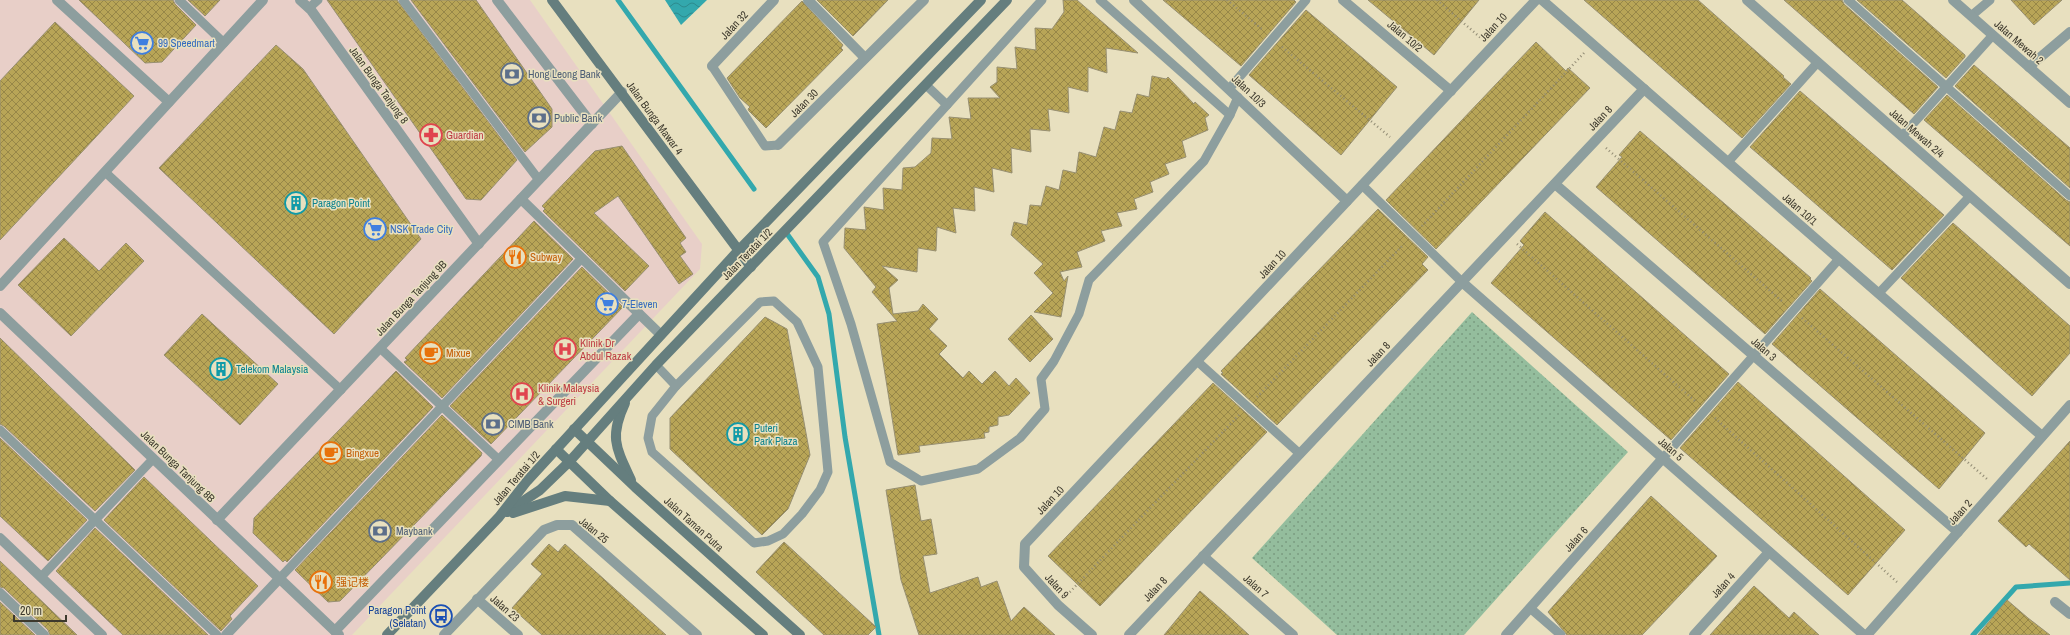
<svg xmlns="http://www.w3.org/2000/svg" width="2070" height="635" font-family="'Archivo Narrow','Noto Sans SC',sans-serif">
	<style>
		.commercial { fill: #e8cfc8 }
		.grass { fill: url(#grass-dots) }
		.water { fill: url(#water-waves) }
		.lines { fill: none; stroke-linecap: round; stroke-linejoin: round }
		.stream { stroke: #33a8ad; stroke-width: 5 }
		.building { fill: url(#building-cross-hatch); stroke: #978f71 }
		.path { stroke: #928c75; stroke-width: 2.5; stroke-dasharray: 1 3; stroke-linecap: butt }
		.lane { stroke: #8d9e9e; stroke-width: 9 }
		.street { stroke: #8d9e9e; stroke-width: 10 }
		.secondary { stroke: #657e7e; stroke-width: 10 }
		.labels { text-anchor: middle; stroke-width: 3; stroke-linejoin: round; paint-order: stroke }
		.street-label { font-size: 11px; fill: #3d392d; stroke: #e8e0bf }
		.shop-label { font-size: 11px; fill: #366cbe; stroke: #e8e0bf; text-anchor: start }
		.service-label { font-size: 11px; fill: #4e5e75; stroke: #e8e0bf; text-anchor: start }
		.health-label { font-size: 11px; fill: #be3a42; stroke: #e8e0bf; text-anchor: start }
		.culture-label { font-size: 11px; fill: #0d838f; stroke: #e8e0bf; text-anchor: start }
		.food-label { font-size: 11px; fill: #c56008; stroke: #e8e0bf; text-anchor: start }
		.transit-label { font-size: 11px; fill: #164399; stroke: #e8e0bf; text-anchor: end }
	</style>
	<defs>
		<pattern id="grass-dots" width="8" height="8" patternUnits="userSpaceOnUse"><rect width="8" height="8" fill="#94bd9d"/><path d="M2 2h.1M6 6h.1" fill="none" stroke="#7a9b80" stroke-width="1.8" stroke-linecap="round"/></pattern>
		<pattern id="water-waves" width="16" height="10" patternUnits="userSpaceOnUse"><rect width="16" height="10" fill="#33a8ad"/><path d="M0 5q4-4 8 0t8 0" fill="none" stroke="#2c8a8d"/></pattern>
		<pattern id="building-cross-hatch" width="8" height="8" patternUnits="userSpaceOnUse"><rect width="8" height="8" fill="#b8a557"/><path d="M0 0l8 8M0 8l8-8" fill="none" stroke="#978748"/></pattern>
	</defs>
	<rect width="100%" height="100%" fill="#e8e0bf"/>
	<path class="commercial" d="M 0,0 L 530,0 L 702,244 L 700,269 L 352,635 L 0,635 Z"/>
	<path class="grass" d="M 1472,312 L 1628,452 L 1464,635 L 1337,635 L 1252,558 Z"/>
	<path class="water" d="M 665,0 L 707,0 L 681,25 Z"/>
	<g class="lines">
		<g class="stream">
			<path d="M 618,0 L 754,189"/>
			<path d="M 785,231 L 818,277 L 829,314 L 845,437 L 879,635"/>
			<path d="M 1973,635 L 2016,587 L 2070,583"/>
		</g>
	</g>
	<g class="building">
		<path d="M 79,0 L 173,0 L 175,4 L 196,25 L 162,62 L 145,63 Z"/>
		<path d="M 188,0 L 220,0 L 205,16 Z"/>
		<path d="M 327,0 L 397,0 L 517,160 L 481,200 L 466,199 Z"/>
		<path d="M 411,0 L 476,0 L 552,109 L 552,127 L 525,152 Z"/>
		<path d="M 817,0 L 888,0 L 853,36 Z"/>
		<path d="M 1063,0 L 1077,0 L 1138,53 L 1106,48 L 1107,73 L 1088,67 L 1088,92 L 1068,87 L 1069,113 L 1048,109 L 1050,131 L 1030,129 L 1031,152 L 1011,148 L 1012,173 L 992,168 L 994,192 L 974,187 L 975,211 L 953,208 L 956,233 L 937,227 L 936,251 L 918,248 L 917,272 L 882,266 L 898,280 L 889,288 L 893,314 L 918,311 L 923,304 L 938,319 L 929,329 L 947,346 L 939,354 L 963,378 L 969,371 L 982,384 L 995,371 L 1009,386 L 1016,378 L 1030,393 L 1009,415 L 998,417 L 998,425 L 989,427 L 989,432 L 984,433 L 985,438 L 919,446 L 920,452 L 898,455 L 877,324 L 897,321 L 872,292 L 876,287 L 844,248 L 845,228 L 866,230 L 864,207 L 884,210 L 883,188 L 902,190 L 903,168 L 915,167 L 931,153 L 932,138 L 952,139 L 949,117 L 971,119 L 968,98 L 1000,98 L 990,87 L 997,82 L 997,67 L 1017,69 L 1015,47 L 1036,50 L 1035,28 L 1052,29 L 1064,12 Z"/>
		<path d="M 1163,0 L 1294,0 L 1296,2 L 1241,66 Z"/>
		<path d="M 1368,0 L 1479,0 L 1434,55 Z"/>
		<path d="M 1584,0 L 1698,0 L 1784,76 L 1783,77 L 1791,84 L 1742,138 Z"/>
		<path d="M 1784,0 L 1842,0 L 1844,4 L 1938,87 L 1914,114 Z"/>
		<path d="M 1857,0 L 1902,0 L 1965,55 L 1965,57 L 1946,78 Z"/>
		<path d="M 2011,0 L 2062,0 L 2034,25 Z"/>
		<path d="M 802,1 L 843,45 L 841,48 L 843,50 L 766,128 L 749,111 L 748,109 L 750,107 L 740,98 L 727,78 Z"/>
		<path d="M 1306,10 L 1397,87 L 1341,155 L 1249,75 Z"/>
		<path d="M 55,22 L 134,96 L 0,240 L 0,81 Z"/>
		<path d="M 1536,42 L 1566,71 L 1568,68 L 1590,88 L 1436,249 L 1386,200 Z"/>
		<path d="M 276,45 L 303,69 L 421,239 L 334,334 L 159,168 Z"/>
		<path d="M 1974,65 L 2070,148 L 2070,188 L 1955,86 Z"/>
		<path d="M 1152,76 L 1166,79 L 1168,77 L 1194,104 L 1195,102 L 1209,115 L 1205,118 L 1208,130 L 1182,141 L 1186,157 L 1165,164 L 1169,174 L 1150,182 L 1153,192 L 1134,199 L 1137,209 L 1117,213 L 1122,226 L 1101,231 L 1105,241 L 1077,252 L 1082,267 L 1060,272 L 1064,281 L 1068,276 L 1061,317 L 1034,312 L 1053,293 L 1034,273 L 1043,264 L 1011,235 L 1014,222 L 1027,225 L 1030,205 L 1041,206 L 1046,186 L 1059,190 L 1063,170 L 1076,173 L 1079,152 L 1096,157 L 1104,127 L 1115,130 L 1120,111 L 1132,113 L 1137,94 L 1149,97 Z"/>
		<path d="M 1800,91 L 1944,215 L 1892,270 L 1750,147 Z"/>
		<path d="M 1947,95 L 2066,200 L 2070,202 L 2070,246 L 1924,120 Z"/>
		<path d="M 1640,131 L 1811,278 L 1810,279 L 1812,281 L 1765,334 L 1596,187 L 1622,157 L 1619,155 Z"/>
		<path d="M 622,146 L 686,238 L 680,243 L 686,252 L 680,256 L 693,274 L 679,284 L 618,196 L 594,213 L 649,266 L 625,291 L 543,211 L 545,209 L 542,206 L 595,151 Z"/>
		<path d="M 1378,209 L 1428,257 L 1422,264 L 1428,270 L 1277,425 L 1221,374 L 1223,373 L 1221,371 Z"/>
		<path d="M 1545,212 L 1729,374 L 1671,440 L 1491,283 L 1524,245 L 1520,241 Z"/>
		<path d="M 534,221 L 573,259 L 442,398 L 404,362 L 407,360 L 405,358 Z"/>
		<path d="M 1953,223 L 2070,326 L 2070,353 L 2032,396 L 1901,278 Z"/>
		<path d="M 64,238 L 99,271 L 126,243 L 144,261 L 71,336 L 18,285 Z"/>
		<path d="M 582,267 L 623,307 L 491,444 L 450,406 Z"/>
		<path d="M 1820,289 L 1985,433 L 1939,489 L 1772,344 Z"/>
		<path d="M 202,314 L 278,384 L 240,425 L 164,355 Z"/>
		<path d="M 1031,315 L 1053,339 L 1030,362 L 1008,339 Z"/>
		<path d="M 765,317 L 787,329 L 810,455 L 788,509 L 762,535 L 670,449 L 670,418 Z"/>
		<path d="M 0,338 L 135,470 L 95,511 L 4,426 L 0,424 Z"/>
		<path d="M 396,371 L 433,407 L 287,562 L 285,560 L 283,562 L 253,533 L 254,518 Z"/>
		<path d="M 1738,382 L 1905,530 L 1848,595 L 1680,448 Z"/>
		<path d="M 1213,383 L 1267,432 L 1100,606 L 1048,556 Z"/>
		<path d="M 442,415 L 482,453 L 481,456 L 340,601 L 328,602 L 295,570 Z"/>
		<path d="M 0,438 L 87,520 L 48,561 L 0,516 Z"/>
		<path d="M 2070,441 L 2070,580 L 2029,544 L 2026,547 L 1998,521 Z"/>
		<path d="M 144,477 L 258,586 L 230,616 L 232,619 L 221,631 L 104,520 Z"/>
		<path d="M 915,485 L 921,521 L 931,519 L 937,554 L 923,556 L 930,593 L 978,577 L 981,587 L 997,581 L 1011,621 L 1024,607 L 1055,635 L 919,635 L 901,580 L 886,490 Z"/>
		<path d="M 1651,496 L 1717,556 L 1642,635 L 1567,635 L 1548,612 Z"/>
		<path d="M 95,528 L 208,635 L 123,635 L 56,571 Z"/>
		<path d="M 784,542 L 876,627 L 868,635 L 824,635 L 756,572 Z"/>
		<path d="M 549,544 L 558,552 L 565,544 L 666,635 L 542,635 L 512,608 L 542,574 L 531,564 Z"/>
		<path d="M 0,561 L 77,635 L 50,635 L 48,630 L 4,588 L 0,587 Z"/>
		<path d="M 1754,586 L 1789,618 L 1794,612 L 1819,635 L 1710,635 Z"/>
		<path d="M 1200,591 L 1224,612 L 1249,635 L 1164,635 Z"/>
		<path d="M 2007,600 L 2028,618 L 2050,635 L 1978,635 Z"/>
		<path d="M 0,602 L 35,635 L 0,635 Z"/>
	</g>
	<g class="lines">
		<g class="path">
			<path d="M 1227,0 L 1263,30"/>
			<path d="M 1437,0 L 1482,39"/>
			<path d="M 1282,47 L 1390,137"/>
			<path d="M 1606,148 L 1783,302"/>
			<path d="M 1422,226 L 1584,53"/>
			<path d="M 1517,244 L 1696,402"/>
			<path d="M 1802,318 L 1987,479"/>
			<path d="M 1257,397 L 1404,244"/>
			<path d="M 1715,418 L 1897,582"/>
			<path d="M 1067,595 L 1239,415"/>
		</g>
		<g class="lane">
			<path d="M 179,0 L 224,43"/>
			<path d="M 403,0 L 539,180"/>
			<path d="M 1042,0 L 823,242 L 851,324 L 890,462 L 921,481 L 978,469 L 1020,438 L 1045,409 L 1041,379 L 1054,361 L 1079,314 L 1089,280 L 1204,161 L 1230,115 L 1100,0"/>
			<path d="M 1848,0 L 2070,196"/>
			<path d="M 309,8 L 318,0"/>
			<path d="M 1971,16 L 1990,0"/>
			<path d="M 712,66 L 765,146 L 778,145"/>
			<path d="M 926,85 L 947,105"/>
			<path d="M 1229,89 L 1306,0"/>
			<path d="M 1230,115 L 1238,97"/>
			<path d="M 1902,136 L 1993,35"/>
			<path d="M 1728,162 L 1818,62"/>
			<path d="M 105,172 L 341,390"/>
			<path d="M 1362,185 L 1462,282"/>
			<path d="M 1879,293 L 1970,196"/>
			<path d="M 774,301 L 797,322 L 818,367 L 828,472 L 820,490 L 802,514 L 783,534 L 768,541 L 754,543 L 652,452 L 648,438 L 652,416 L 676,386 L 760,302 Z"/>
			<path d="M 380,348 L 499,460"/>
			<path d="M 1197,361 L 1300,454"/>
			<path d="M 656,365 L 676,386"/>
			<path d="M 0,430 L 217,635"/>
			<path d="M 1663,458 L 1839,259"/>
			<path d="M 41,577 L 153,459"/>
			<path d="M 279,579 L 582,258"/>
			<path d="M 1530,608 L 1561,635"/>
		</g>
		<g class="street">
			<path d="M 57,0 L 169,102"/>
			<path d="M 300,0 L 311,10 L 479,244"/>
			<path d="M 497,0 L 592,124"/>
			<path d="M 808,0 L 865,58"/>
			<path d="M 1134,0 L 1347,201"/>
			<path d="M 1343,0 L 1451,91"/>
			<path d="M 1542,0 L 2042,436"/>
			<path d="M 1747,0 L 2070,284"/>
			<path d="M 1953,0 L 2070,103"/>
			<path d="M 712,66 L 774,0"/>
			<path d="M 2029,67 L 2070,32"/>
			<path d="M 778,145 L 924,0"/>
			<path d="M 1555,184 L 1958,532"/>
			<path d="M 521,199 L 660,334"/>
			<path d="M 1462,282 L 1864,635"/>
			<path d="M 0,286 L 263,0"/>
			<path d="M 0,313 L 339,635"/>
			<path d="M 217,520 L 622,92"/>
			<path d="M 0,538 L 102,635"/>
			<path d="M 1203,556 L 1293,635"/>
			<path d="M 0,593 L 44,635"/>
			<path d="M 477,599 L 518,635"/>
			<path d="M 2055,602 L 2070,614"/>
			<path d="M 335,631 L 639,314"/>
			<path d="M 226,635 L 279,579"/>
			<path d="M 444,635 L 544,530 L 557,525 L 572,525 L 697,635"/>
			<path d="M 1092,635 L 1058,605 L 1024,567 L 1025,544 L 1536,0"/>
			<path d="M 1129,635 L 1644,89"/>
			<path d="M 1506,635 L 1663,458"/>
			<path d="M 1694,635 L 1769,552"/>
			<path d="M 1867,635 L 2070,405"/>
		</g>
		<g class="secondary">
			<path d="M 552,0 L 751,267"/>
			<path d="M 625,403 C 609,437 616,448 631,480"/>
			<path d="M 574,429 L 635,487 L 800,635"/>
			<path d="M 556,449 L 610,501 L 763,635"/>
			<path d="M 507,512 L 540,490 L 569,462 L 656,365 L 1007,0"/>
			<path d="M 513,513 L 565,496 L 610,501"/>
			<path d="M 387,635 L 499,517 L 527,481 L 738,251 L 981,0"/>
		</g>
	</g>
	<defs>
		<g id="supermarket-ring" transform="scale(1.15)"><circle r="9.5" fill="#e8e0bf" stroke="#3f7fe0" stroke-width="1.5"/><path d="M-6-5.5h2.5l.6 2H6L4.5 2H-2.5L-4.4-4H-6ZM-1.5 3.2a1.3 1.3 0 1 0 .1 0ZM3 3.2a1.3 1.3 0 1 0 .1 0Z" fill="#3f7fe0"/></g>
		<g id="bank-ring" transform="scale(1.15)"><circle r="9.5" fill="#e8e0bf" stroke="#5c6f8a" stroke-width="1.5"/><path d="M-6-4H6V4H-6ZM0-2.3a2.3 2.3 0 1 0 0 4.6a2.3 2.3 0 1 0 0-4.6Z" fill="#5c6f8a"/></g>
		<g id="pharmacy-ring" transform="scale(1.15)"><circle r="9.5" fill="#e8e0bf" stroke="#e0444e" stroke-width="1.5"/><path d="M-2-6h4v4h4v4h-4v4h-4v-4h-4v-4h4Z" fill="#e0444e"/></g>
		<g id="building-ring" transform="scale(1.15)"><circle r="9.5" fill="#e8e0bf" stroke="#0f9aa8" stroke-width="1.5"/><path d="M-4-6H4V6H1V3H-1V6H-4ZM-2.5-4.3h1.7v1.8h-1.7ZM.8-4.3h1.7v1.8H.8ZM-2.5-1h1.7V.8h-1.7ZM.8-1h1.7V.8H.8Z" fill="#0f9aa8"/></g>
		<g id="restaurant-ring" transform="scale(1.15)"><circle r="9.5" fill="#e8e0bf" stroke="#e8710a" stroke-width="1.5"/><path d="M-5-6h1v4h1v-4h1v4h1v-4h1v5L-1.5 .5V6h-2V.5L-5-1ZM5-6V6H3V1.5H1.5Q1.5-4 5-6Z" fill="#e8710a"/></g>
		<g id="hospital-ring" transform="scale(1.15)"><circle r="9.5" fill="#e8e0bf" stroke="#e0444e" stroke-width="1.5"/><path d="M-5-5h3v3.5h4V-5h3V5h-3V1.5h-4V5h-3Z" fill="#e0444e"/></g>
		<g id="cafe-ring" transform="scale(1.15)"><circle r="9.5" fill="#e8e0bf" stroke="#e8710a" stroke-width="1.5"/><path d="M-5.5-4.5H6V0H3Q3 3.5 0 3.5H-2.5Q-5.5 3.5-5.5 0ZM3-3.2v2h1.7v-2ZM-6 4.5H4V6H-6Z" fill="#e8710a"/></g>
		<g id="bus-ring" transform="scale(1.15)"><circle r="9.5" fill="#e8e0bf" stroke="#1a4fb4" stroke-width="1.5"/><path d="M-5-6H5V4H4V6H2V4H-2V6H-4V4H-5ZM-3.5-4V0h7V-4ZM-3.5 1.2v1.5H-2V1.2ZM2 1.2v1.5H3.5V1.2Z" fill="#1a4fb4"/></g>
	</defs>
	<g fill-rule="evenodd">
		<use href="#supermarket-ring" x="142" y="43"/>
		<use href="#bank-ring" x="512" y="74"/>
		<use href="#bank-ring" x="539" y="118"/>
		<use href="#pharmacy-ring" x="431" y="135"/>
		<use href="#building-ring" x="296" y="203"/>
		<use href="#supermarket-ring" x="375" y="229"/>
		<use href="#restaurant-ring" x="515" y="257"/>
		<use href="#supermarket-ring" x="607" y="304"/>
		<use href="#hospital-ring" x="565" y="349"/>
		<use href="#cafe-ring" x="431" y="353"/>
		<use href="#building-ring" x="221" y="369"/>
		<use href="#hospital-ring" x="522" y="394"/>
		<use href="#bank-ring" x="493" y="424"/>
		<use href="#building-ring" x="738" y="434"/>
		<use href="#cafe-ring" x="331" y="453"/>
		<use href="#bank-ring" x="380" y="531"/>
		<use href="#restaurant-ring" x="321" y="582"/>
		<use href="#bus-ring" x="441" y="616"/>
	</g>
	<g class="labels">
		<g class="street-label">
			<text transform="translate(734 25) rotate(-47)" y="4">Jalan 32</text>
			<text transform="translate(1493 27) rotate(-47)" y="4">Jalan 10</text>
			<text transform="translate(1405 36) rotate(40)" y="4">Jalan 10/2</text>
			<text transform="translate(2019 42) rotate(41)" y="4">Jalan Mewah 2</text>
			<text transform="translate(379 85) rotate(54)" y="4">Jalan Bunga Tanjung 8</text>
			<text transform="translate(1249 91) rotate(43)" y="4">Jalan 10/3</text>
			<text transform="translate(804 103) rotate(-45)" y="4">Jalan 30</text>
			<text transform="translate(655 118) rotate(54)" y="4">Jalan Bunga Mawar 4</text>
			<text transform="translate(1600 118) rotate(-47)" y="4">Jalan 8</text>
			<text transform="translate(1917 133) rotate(41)" y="4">Jalan Mewah 2/4</text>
			<text transform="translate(1800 209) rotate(41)" y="4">Jalan 10/1</text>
			<text transform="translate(747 254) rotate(-46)" y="4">Jalan Teratai 1/2</text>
			<text transform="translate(1272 264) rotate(-47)" y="4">Jalan 10</text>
			<text transform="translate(411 298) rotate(-47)" y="4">Jalan Bunga Tanjung 9B</text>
			<text transform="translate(1764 349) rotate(41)" y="4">Jalan 3</text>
			<text transform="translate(1378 354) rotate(-47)" y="4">Jalan 8</text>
			<text transform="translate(1671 449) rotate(41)" y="4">Jalan 5</text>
			<text transform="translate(178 466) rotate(44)" y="4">Jalan Bunga Tanjung 8B</text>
			<text transform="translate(516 478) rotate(-50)" y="4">Jalan Teratai 1/2</text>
			<text transform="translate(1050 500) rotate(-47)" y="4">Jalan 10</text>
			<text transform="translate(1960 512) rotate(-48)" y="4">Jalan 2</text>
			<text transform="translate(694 524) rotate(42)" y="4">Jalan Taman Putra</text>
			<text transform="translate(594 530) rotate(39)" y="4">Jalan 25</text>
			<text transform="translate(1576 539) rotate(-48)" y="4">Jalan 6</text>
			<text transform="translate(1723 585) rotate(-48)" y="4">Jalan 4</text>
			<text transform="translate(1057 586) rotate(47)" y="4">Jalan 9</text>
			<text transform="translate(1256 586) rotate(42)" y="4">Jalan 7</text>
			<text transform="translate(1155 589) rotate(-47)" y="4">Jalan 8</text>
			<text transform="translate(505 608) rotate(41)" y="4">Jalan 23</text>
		</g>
		<g class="shop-label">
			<text x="158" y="47">99 Speedmart</text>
			<text x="390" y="233">NSK Trade City</text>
			<text x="622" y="308">7-Eleven</text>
		</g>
		<g class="service-label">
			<text x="528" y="78">Hong Leong Bank</text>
			<text x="554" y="122">Public Bank</text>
			<text x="508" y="428">CIMB Bank</text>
			<text x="396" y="535">Maybank</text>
		</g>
		<g class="health-label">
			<text x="446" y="139">Guardian</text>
			<text x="580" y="347">Klinik Dr<tspan x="580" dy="13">Abdul Razak</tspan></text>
			<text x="538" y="392">Klinik Malaysia<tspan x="538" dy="13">&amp; Surgeri</tspan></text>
		</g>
		<g class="culture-label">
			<text x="312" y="207">Paragon Point</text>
			<text x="236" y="373">Telekom Malaysia</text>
			<text x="754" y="432">Puteri<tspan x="754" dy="13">Park Plaza</tspan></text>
		</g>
		<g class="food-label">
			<text x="530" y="261">Subway</text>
			<text x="446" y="357">Mixue</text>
			<text x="346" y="457">Bingxue</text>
			<text x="336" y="586">强记楼</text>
		</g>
		<g class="transit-label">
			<text x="426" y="614">Paragon Point<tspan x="426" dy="13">(Selatan)</tspan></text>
		</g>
	</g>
	<path d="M14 615v6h52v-6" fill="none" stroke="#3d392d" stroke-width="2"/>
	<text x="20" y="615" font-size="12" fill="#3d392d" stroke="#e8e0bf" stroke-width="3" paint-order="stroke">20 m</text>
</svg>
